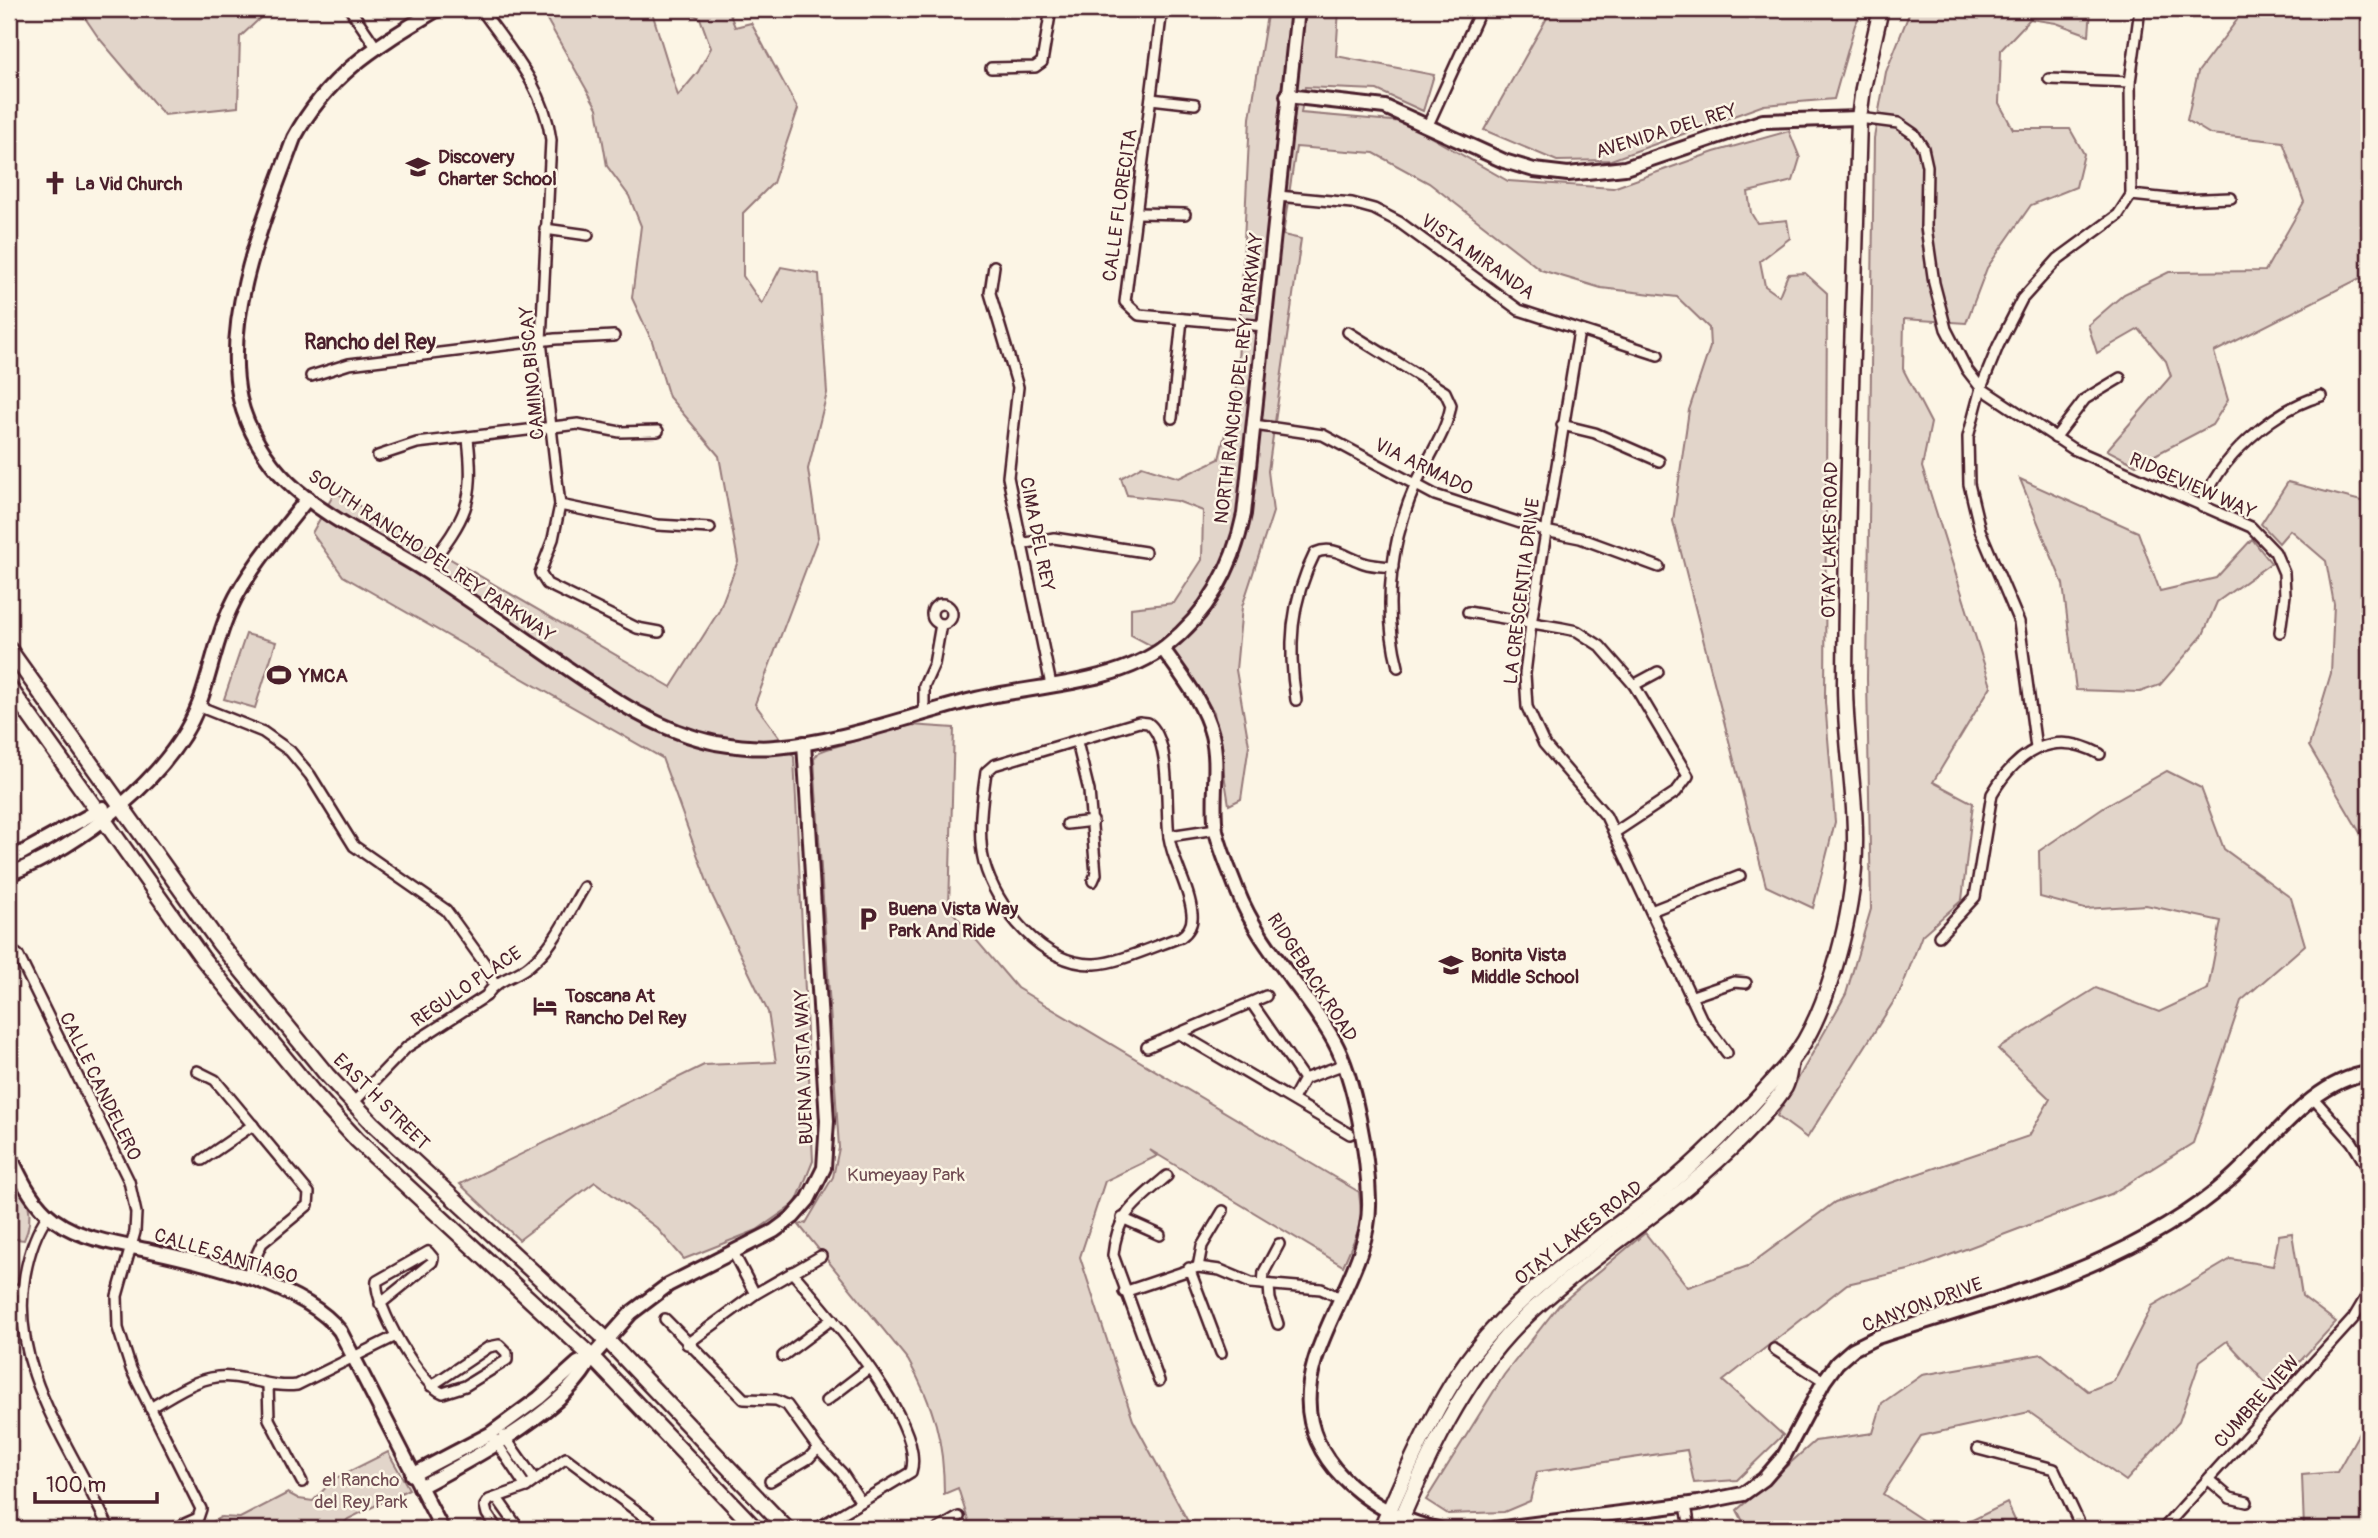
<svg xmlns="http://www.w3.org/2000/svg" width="2378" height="1538" font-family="Pangolin,sans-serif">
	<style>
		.green { fill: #e2d5ca; stroke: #967a7a; stroke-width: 2 }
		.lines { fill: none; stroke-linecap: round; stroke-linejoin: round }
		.street-casing { stroke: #4a1f2b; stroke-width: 14 }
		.secondary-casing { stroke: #4a1f2b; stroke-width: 18 }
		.primary-casing { stroke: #4a1f2b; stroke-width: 19 }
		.street { stroke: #fcf5e5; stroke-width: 9 }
		.secondary { stroke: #fcf5e5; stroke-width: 12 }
		.primary { stroke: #fcf5e5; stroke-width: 14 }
		.labels { text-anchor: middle; stroke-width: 5; stroke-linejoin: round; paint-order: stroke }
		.street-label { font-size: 19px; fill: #4a1f2b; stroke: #fcf5e5 }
		.poi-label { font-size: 19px; font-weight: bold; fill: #4a1f2b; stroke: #fcf5e5; text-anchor: start }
		.park-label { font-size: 19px; fill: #704c53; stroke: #fcf5e5 }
		.neighbourhood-label { font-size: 21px; font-weight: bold; fill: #4a1f2b; stroke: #fcf5e5 }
	</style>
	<rect width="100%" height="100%" fill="#fcf5e5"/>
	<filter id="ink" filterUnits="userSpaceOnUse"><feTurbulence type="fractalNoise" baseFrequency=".0143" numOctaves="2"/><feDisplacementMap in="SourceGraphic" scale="14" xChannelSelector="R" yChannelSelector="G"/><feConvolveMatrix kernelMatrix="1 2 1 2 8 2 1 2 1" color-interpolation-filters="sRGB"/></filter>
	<g filter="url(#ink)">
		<g class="green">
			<path d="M 79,9 L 270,9 L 240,37 L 238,107 L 164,115 L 98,37 Z"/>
			<path d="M 541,9 L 651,9 L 678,96 L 698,72 L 711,48 L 700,18 L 682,9 L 728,9 L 735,27 L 751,23 L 798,109 L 773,183 L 743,213 L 743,276 L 762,304 L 781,267 L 819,274 L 827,393 L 808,469 L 818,537 L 755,704 L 794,757 L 813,1161 L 796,1203 L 757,1230 L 684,1259 L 657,1228 L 595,1182 L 519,1240 L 460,1184 L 704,1065 L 776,1062 L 768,1012 L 712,895 L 662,758 L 343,576 L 312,533 L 335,492 L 671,687 L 719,611 L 738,561 L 719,456 L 669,397 L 652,341 L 632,298 L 641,226 L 629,196 L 607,166 L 597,108 Z"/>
			<path d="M 1268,9 L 1339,9 L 1336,56 L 1434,75 L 1423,111 L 1377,90 L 1305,87 L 1301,113 L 1404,122 L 1508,181 L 1613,188 L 1714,152 L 1789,131 L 1800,158 L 1793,181 L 1748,192 L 1751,213 L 1757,223 L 1787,220 L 1790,238 L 1760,261 L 1765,286 L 1779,296 L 1788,274 L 1805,273 L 1827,293 L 1825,702 L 1835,822 L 1813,908 L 1766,886 L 1673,521 L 1689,410 L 1710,347 L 1709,328 L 1677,297 L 1601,288 L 1541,270 L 1429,183 L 1374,153 L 1296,147 L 1283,235 L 1301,239 L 1268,471 L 1273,512 L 1242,607 L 1236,670 L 1249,745 L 1241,799 L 1229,805 L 1214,712 L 1180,661 L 1131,635 L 1131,608 L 1174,603 L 1202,560 L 1203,511 L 1177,501 L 1127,495 L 1121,478 L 1142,466 L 1179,478 L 1219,459 L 1237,384 L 1250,118 Z"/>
			<path d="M 1552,9 L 1863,9 L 1855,25 L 1834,99 L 1764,105 L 1611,160 L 1557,161 L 1484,130 Z"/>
			<path d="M 1911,9 L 2091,9 L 2089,35 L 2056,23 L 2030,19 L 2001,50 L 1999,103 L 2013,129 L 2070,129 L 2084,154 L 2076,187 L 2031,205 L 1987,268 L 1966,323 L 1904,319 L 1903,369 L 1931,423 L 1922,467 L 1991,686 L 1933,782 L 1973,803 L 1962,900 L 1922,935 L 1901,990 L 1807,1138 L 1777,1116 L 1846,994 L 1871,909 L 1867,679 L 1874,138 L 1886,72 Z"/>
			<path d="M 2240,9 L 2369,9 L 2369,282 L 2360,278 L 2214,352 L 2228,400 L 2212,425 L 2136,465 L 2107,450 L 2171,376 L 2166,361 L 2139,329 L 2097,353 L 2088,325 L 2124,294 L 2169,272 L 2265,271 L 2304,202 L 2283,142 L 2210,134 L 2187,120 L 2198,72 L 2237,20 Z"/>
			<path d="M 2020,479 L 2138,532 L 2160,591 L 2216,578 L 2252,539 L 2271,563 L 2217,602 L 2203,635 L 2160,685 L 2140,692 L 2076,690 L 2063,584 Z"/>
			<path d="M 2288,482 L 2369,503 L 2369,848 L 2309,746 L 2331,673 L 2334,604 L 2326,561 L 2290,530 L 2279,543 L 2261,524 Z"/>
			<path d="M 246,634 L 276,642 L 255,708 L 224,699 Z"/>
			<path d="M 910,725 L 954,728 L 949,908 L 1017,988 L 1359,1192 L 1362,1222 L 1343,1266 L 1150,1150 L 1157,1156 L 1105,1181 L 1080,1257 L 1133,1420 L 1192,1529 L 971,1529 L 958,1488 L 944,1494 C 944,1440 934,1406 908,1360 L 799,1225 L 806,1223 L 833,1177 L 839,1148 L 814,759 L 819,752 L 827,749 Z"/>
			<path d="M 2167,771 L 2201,788 L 2224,849 L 2291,898 L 2305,945 L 2241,1001 L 2193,1143 L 2111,1194 L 1913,1269 L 1847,1284 L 1723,1381 L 1783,1435 L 1737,1480 L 1694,1483 L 1687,1450 L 1537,1472 L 1530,1501 L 1504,1512 L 1448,1514 L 1426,1500 L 1504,1375 L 1559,1305 L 1645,1233 L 1688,1287 L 1748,1266 L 1835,1202 L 2029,1136 L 2050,1099 L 1998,1049 L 2096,988 L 2159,1012 L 2208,989 L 2221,921 L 2146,905 L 2085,909 L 2040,897 L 2039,851 L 2105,806 Z"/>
			<path d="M 9,1161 C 23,1189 38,1210 24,1240 L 9,1238 Z"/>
			<path d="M 2292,1233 L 2302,1296 L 2336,1322 L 2273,1391 L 2227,1341 L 2200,1361 L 2179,1422 L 2126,1481 L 2029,1412 L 1921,1436 L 1883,1494 L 1936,1529 L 1747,1529 L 1737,1510 L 1815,1441 L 1873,1433 L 1882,1403 L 1922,1375 L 2042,1354 L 2088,1391 L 2114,1381 L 2152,1306 L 2231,1259 L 2273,1266 L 2279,1235 Z"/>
			<path d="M 2369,1415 L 2369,1529 L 2304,1529 L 2302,1475 L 2337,1472 Z"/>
			<path d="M 388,1452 L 409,1489 L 348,1519 L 338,1529 L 200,1529 L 221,1517 L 240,1518 L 288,1493 L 299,1499 L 313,1501 L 334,1479 Z"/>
			<path d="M 2007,1503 L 2019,1529 L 1954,1529 Z"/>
		</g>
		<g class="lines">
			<g class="street-casing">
				<g id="street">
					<path d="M 350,9 L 376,47"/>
					<path d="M 481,9 C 510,50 545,89 551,140 L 541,341 L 560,505 L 553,539 L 540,573 L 547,584 L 637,628 L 659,632"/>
					<path d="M 1162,9 L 1125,302 L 1139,315 L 1265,326"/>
					<path d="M 991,68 L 1035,67 L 1042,62 L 1051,9"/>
					<path d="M 2049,79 L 2130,82"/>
					<path d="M 1151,99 L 1195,104"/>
					<path d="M 1859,118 L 1898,123 L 1914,134 L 1923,148 L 1927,166 L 1926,227 L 1934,283 L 1946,329 L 1967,370 L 1981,388 L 2073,449 L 2251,527 L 2275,552 L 2284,573 L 2285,595 L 2280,632"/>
					<path d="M 1428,125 L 1481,9"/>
					<path d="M 2131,195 L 2179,200 L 2231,198"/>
					<path d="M 1278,196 L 1352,203 L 1374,209 L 1399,222 L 1519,310 L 1658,355"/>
					<path d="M 1137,213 L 1185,214"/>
					<path d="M 545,229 L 588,235"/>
					<path d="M 994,266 L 990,293 L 1018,387 L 1008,477 L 1051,685"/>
					<path d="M 1579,331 L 1531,624 L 1525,674 L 1527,707 L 1544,744 L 1606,816 L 1701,1018 L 1727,1053"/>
					<path d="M 1348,332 L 1445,392 L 1451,405 C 1447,432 1427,459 1416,484 C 1391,540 1382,606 1398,667"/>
					<path d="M 311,376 L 349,364 L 555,339 L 614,336"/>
					<path d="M 1172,418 L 1182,319"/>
					<path d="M 1254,425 L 1323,435 L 1435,495 L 1545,531 L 1580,538 L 1659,567"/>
					<path d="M 1562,425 L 1595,433 L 1659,461"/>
					<path d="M 2055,438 L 2085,399 L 2120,378"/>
					<path d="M 378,456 L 417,443 L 578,424 L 620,432 L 658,431"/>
					<path d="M 560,505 L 657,525 L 710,528"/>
					<path d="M 2202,507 C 2217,459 2274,409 2321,396"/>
					<path d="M 1021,544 L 1054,538 L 1145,552"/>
					<path d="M 425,571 C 464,519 476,506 468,439"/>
					<circle cx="942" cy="614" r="10"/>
					<path d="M 1468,612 L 1562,628 L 1577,631 L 1600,646 L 1634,685 L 1688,776 L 1676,792 L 1614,833"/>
					<path d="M 1634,685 L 1658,672"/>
					<path d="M 1296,700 C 1288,648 1290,602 1315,553 C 1333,545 1346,557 1364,563 C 1373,566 1383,566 1393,567"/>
					<path d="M 198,706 L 263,732 L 290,751 L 310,775 L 354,846 L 446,910 L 490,971 L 493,984"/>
					<path d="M 924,713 L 924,686 L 934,664 L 941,624"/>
					<path d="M 1139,722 L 1148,723 C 1172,740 1165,809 1169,837 C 1173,863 1190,888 1192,914 C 1193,924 1188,932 1181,937 C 1157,945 1119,963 1095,964 C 1043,966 996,908 984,862 C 977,835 982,799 986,772 L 994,765 Z"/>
					<path d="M 1077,742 L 1089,791 L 1096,874 L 1093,881"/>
					<path d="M 2036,748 L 2019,622 L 1980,530 L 1969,484 L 1968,437 L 1981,388 L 1998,346 L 2022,299 L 2058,259 L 2118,215 L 2131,195 L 2130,82 L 2140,9"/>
					<path d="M 1067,824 L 1093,821"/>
					<path d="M 1169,836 L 1216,829"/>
					<path d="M 1651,911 L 1740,876"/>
					<path d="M 1939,936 L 1975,897 L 1992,794 C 2017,752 2053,728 2100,754"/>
					<path d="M 9,949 L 18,955 L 129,1181 L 136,1213 L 135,1232 L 117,1296 L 118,1328 L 131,1369 L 201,1509 L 198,1518 L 173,1529"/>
					<path d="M 1690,997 L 1734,982 L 1746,983"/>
					<path d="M 1253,1005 L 1304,1079"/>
					<path d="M 1180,1034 L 1350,1134"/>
					<path d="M 1147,1047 L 1266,996"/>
					<path d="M 197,1071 L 215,1080 L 309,1193 L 308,1205 L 262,1243 L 246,1278"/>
					<path d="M 1293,1099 L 1304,1079 L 1345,1064"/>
					<path d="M 2314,1099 L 2352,1142 L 2369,1170"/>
					<path d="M 354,1102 L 407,1047 L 486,996 C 497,978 515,978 530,965 C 556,944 567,915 584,887"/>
					<path d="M 202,1160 L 253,1125"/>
					<path d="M 48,1215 C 35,1233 29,1253 25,1275 C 8,1370 73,1447 109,1529"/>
					<path d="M 1122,1218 L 1160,1235"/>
					<path d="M 733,1252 L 755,1294"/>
					<path d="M 1198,1267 L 1202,1246 L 1223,1211"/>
					<path d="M 1189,1268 L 1221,1353"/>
					<path d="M 792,1272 C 823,1308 927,1423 911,1472 L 816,1529"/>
					<path d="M 1263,1284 L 1264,1272 L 1279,1244"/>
					<path d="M 1269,1286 L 1270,1299 L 1278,1324"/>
					<path d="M 9,1289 L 23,1290"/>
					<path d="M 1124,1292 L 1198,1267 L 1220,1270 L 1251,1283 L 1321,1289 L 1341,1298"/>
					<path d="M 380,1304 L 432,1262 L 433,1258 L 428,1252 L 377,1281 C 373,1304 421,1386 443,1393 L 465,1386 L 507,1360 L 507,1353 L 499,1345 L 489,1347 L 431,1386"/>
					<path d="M 665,1319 L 744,1399 L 776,1400 L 787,1405 L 818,1448 L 842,1473 L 861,1502"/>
					<path d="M 687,1344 L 755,1294 L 821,1256"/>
					<path d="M 1774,1349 L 1824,1381"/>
					<path d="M 783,1356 L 832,1319"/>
					<path d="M 1159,1381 L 1113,1255 C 1117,1213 1137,1202 1167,1176"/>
					<path d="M 268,1385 L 269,1419 L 302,1482"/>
					<path d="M 826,1401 L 869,1368"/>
					<path d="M 150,1408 C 175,1394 202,1373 232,1377 C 255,1379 274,1388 297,1385 L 396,1336"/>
					<path d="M 504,1436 L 535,1480"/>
					<path d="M 494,1439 L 526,1487"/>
					<path d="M 1978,1449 L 2054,1469 L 2082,1529"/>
					<path d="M 2209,1480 L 2230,1498 L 2247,1502"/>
					<path d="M 770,1481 L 809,1458 L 818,1448"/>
					<path d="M 497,1498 L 519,1529"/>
					<path d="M 1686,1505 L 1690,1529"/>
					<path d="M 497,1529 L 487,1514 L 485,1506 L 489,1500 L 526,1487 L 566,1458 L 661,1529"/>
					<path d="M 938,1529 L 959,1517"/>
					<path d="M 2163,1529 L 2353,1319 L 2369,1292"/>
				</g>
			</g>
			<g class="secondary-casing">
				<g id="secondary">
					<path d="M 438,9 C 377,46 329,73 294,138 C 265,217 222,315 240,399 C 247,429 266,461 288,482 C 327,520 382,543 427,572 C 473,602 518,634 563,665 C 611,698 658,731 716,743 C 734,746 757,749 775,747 C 842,742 908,716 972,700 C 1033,685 1116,685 1166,646 C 1210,612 1233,567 1244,514 L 1298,9"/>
					<path d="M 1287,96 L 1385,107 L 1504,161 L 1534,170 L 1568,174 L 1625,168 L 1763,121 L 1859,118"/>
					<path d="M 1163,649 C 1182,676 1204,703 1212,735 C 1220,767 1211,799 1216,830 C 1220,850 1230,871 1237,890 C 1259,947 1305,989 1334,1041 C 1355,1079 1368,1156 1369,1200 C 1372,1276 1294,1347 1311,1422 C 1324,1478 1385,1518 1438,1529"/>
					<path d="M 9,860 L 103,808"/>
					<path d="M 9,874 C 80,847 171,777 199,704 C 211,673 216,638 231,607 C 247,571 283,530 308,498"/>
					<path d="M 9,1154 C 19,1175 29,1197 46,1213 C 73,1239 116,1243 151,1251 C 206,1263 306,1286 340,1331 L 442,1529"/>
					<path d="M 412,1475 L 490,1434 L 539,1398 L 578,1363 L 592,1357 L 631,1313 L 668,1285 L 774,1231 L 793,1217 L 808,1200 L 824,1168 L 827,1121 L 804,743"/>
					<path d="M 420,1487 C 472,1459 566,1411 592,1357"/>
					<path d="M 1495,1529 L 1698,1503 L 1743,1494 L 1764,1479 L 1784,1456 L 1824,1381 L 1837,1363 L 1853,1349 L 1877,1337 C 1999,1297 2130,1267 2228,1181 C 2270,1145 2310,1081 2369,1073"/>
				</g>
			</g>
			<g class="primary-casing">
				<g id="primary">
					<path d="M 9,649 L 219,943 L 327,1075 L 373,1124 L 608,1341 L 787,1529"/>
					<path d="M 9,687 L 203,959 L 312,1091 L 357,1140 L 592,1357 L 756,1529"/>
					<path d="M 1381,1529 C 1405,1475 1437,1399 1473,1353 C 1528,1282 1605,1238 1672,1182 C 1715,1146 1753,1104 1789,1063 C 1826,1021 1850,922 1854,868 C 1859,807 1845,746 1845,685 C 1846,496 1854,307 1859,118 L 1863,88 L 1881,9"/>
					<path d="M 1397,1529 C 1427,1458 1463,1379 1518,1324 C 1588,1255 1675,1207 1743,1136 C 1757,1121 1774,1105 1785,1087 C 1789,1080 1789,1069 1791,1061"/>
				</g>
			</g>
			<use href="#street" class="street"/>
			<use href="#secondary" class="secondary"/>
			<use href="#primary" class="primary"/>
		</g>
	</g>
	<defs>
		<g id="school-bare" transform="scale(1.89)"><path d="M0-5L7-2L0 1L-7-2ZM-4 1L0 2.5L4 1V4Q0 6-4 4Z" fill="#4a1f2b" stroke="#fcf5e5" stroke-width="2.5" paint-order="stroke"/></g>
		<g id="church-bare" transform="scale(1.89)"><path d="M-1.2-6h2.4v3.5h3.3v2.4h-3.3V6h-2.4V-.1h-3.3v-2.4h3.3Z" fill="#4a1f2b" stroke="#fcf5e5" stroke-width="2.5" paint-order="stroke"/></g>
		<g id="stadium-bare" transform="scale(1.89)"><path d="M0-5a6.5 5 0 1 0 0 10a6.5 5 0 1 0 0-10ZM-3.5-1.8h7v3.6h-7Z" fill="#4a1f2b" stroke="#fcf5e5" stroke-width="2.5" paint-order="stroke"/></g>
		<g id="parking-bare" transform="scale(1.89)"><path d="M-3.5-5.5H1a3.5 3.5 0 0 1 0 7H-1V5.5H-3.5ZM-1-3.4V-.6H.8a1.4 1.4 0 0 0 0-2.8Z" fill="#4a1f2b" stroke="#fcf5e5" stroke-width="2.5" paint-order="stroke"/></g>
		<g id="hotel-bare" transform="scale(1.89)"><path d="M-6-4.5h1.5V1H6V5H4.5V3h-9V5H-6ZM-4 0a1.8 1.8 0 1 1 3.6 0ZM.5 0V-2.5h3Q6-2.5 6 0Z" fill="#4a1f2b" stroke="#fcf5e5" stroke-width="2.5" paint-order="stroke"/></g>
	</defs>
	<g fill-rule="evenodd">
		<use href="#school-bare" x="418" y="167"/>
		<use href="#church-bare" x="55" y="183"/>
		<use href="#stadium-bare" x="279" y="675"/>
		<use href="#parking-bare" x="868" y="919"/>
		<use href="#school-bare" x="1451" y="965"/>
		<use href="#hotel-bare" x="545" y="1006"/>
	</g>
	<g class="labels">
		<g class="street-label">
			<text transform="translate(1666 130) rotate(-17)" y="7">AVENIDA DEL REY</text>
			<text transform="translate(1119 205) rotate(-82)" y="7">CALLE FLORECITA</text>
			<text transform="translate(1478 256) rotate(35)" y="7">VISTA MIRANDA</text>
			<text transform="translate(531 373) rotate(-95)" y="7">CAMINO BISCAY</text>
			<text transform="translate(1238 378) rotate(-83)" y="7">NORTH RANCHO DEL REY PARKWAY</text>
			<text transform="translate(1424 466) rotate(26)" y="7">VIA ARMADO</text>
			<text transform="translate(2193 485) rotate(24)" y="7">RIDGEVIEW WAY</text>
			<text transform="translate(1038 534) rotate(79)" y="7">CIMA DEL REY</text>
			<text transform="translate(1829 540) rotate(-89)" y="7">OTAY LAKES ROAD</text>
			<text transform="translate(432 555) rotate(34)" y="7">SOUTH RANCHO DEL REY PARKWAY</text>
			<text transform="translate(1521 591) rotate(-83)" y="7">LA CRESCENTIA DRIVE</text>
			<text transform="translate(1313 977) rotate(57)" y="7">RIDGEBACK ROAD</text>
			<text transform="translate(466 986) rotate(-34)" y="7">REGULO PLACE</text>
			<text transform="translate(803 1067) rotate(-92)" y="7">BUENA VISTA WAY</text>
			<text transform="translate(101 1086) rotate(64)" y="7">CALLE CANDELERO</text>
			<text transform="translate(382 1101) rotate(45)" y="7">EAST H STREET</text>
			<text transform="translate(1578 1232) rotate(-38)" y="7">OTAY LAKES ROAD</text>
			<text transform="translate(226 1255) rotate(17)" y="7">CALLE SANTIAGO</text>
			<text transform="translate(1922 1304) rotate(-20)" y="7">CANYON DRIVE</text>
			<text transform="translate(2256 1401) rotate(-48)" y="7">CUMBRE VIEW</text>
		</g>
		<g class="poi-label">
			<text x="438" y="163">Discovery<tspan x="438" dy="22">Charter School</tspan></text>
			<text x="75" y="190">La Vid Church</text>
			<text x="299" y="682">YMCA</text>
			<text x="888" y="915">Buena Vista Way<tspan x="888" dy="22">Park And Ride</tspan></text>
			<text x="1471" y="961">Bonita Vista<tspan x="1471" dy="22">Middle School</tspan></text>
			<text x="565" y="1002">Toscana At<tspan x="565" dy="22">Rancho Del Rey</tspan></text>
		</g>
		<g class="park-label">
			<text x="906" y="1181">Kumeyaay Park</text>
			<text x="361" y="1486">el Rancho<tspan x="361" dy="22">del Rey Park</tspan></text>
		</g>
		<g class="neighbourhood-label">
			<text x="370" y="349">Rancho del Rey</text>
		</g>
	</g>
	<rect width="2378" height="1538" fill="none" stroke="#fcf5e5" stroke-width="35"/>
	<rect x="18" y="18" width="2343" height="1503" fill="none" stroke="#4a1f2b" stroke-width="2.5" filter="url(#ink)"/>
	<path d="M35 1492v10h122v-10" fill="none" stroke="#4a1f2b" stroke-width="3.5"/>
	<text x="46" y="1492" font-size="21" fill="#4a1f2b" stroke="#fcf5e5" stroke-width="5" paint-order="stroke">100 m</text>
</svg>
